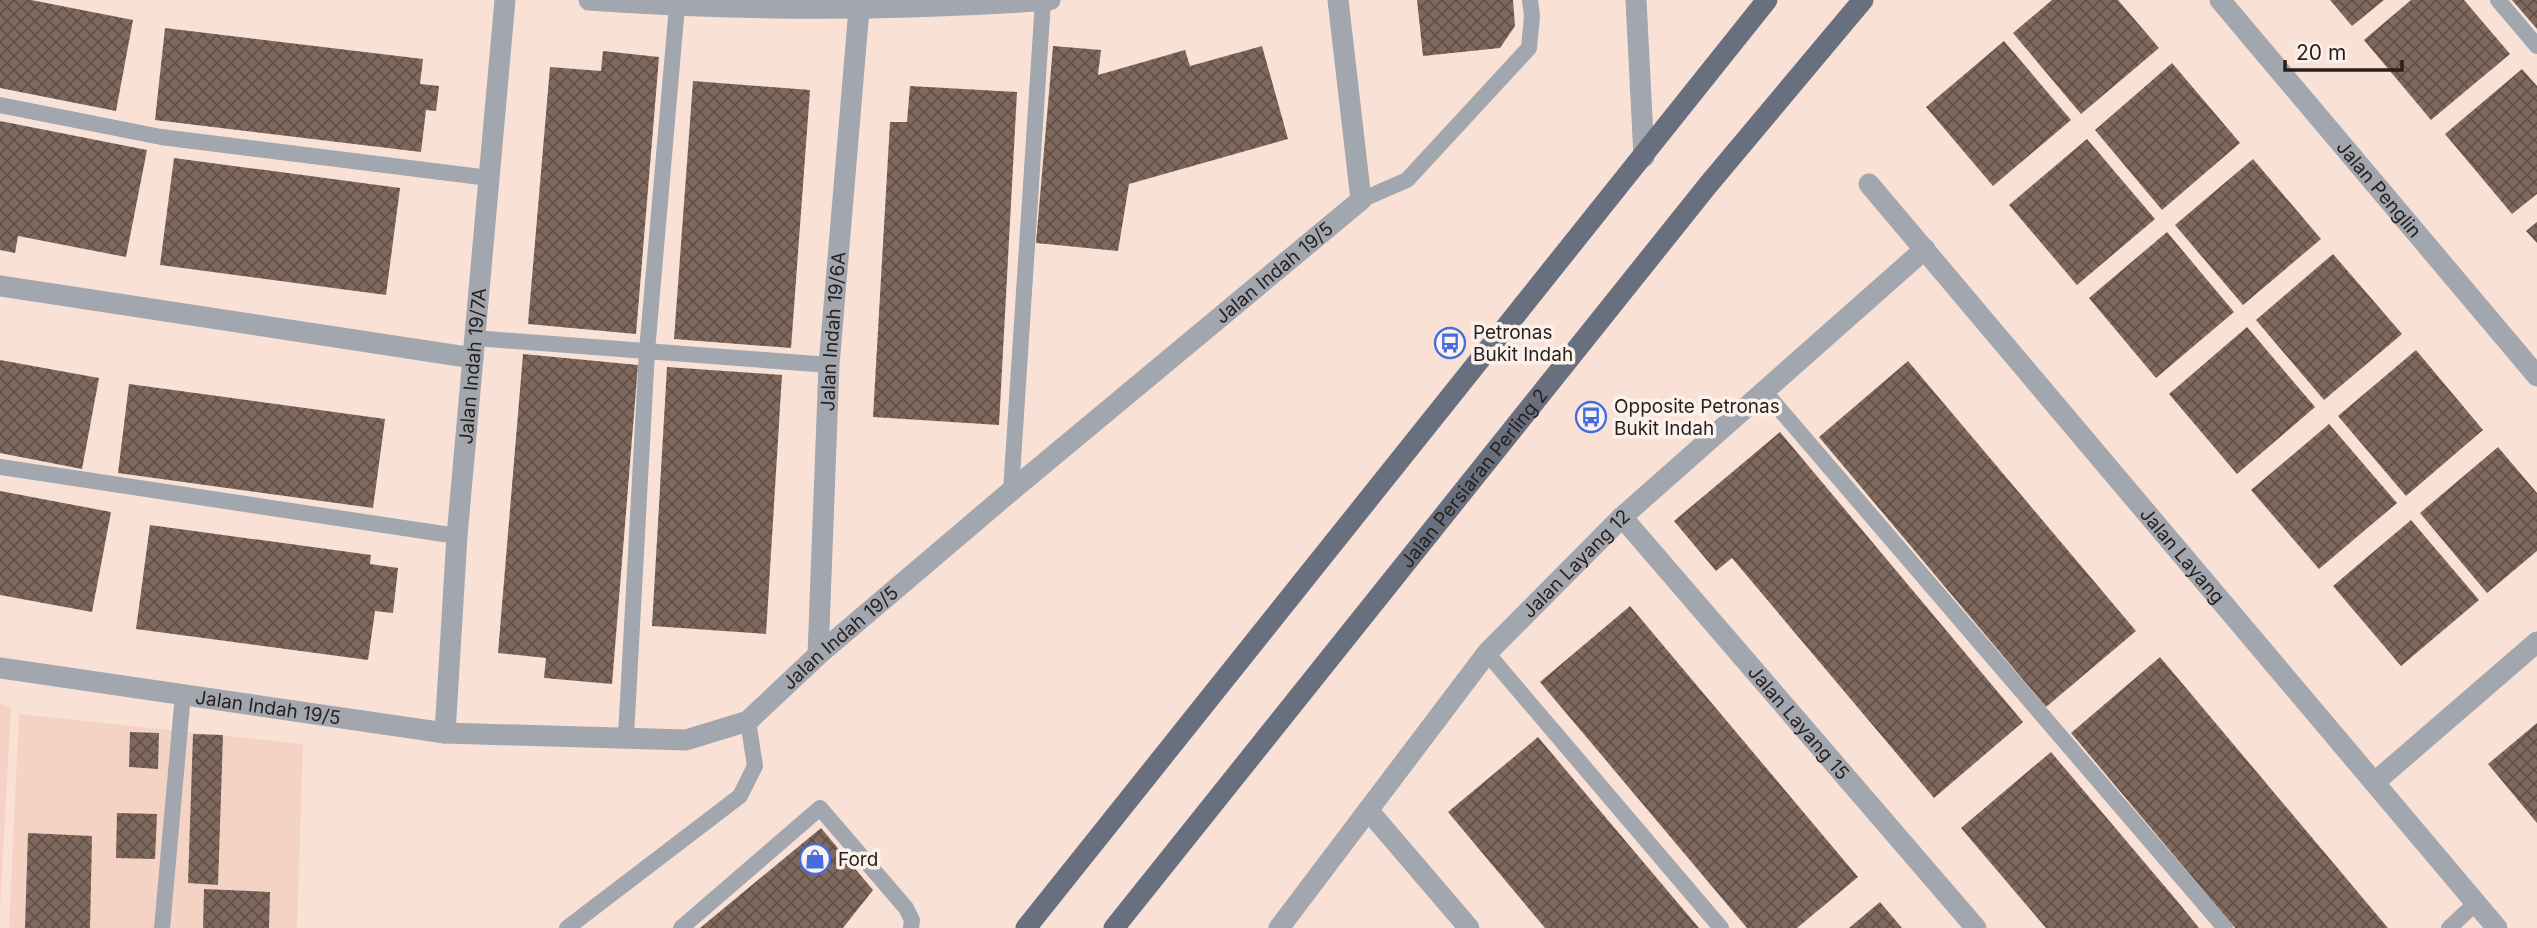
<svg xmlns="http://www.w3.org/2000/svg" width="2537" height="928" font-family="Inter,sans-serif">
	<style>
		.built { fill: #f4d3c4 }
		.building { fill: url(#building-cross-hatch) }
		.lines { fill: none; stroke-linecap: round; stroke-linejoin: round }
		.service { stroke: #a1a6af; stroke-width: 16 }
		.minor { stroke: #a1a6af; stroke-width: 21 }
		.primary { stroke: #687080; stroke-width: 21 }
		.labels { text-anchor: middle; stroke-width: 7; stroke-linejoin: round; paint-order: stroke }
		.street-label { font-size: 19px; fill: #281f1b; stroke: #fcf2ed }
		.poi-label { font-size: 19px; fill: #281f1b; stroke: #fcf2ed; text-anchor: start }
	</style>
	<defs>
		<pattern id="building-cross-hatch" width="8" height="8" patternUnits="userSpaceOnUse" patternTransform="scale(1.75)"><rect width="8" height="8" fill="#7f695e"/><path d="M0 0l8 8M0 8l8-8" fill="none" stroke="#625148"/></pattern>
	</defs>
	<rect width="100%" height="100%" fill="#fae1d5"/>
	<g class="built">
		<path d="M 0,704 L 11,708 L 0,908 Z"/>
		<path d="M 19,714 L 303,744 L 297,928 L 9,928 Z"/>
	</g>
	<g class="building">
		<path d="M 0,0 L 31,0 L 133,20 L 116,111 L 0,88 Z"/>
		<path d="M 1417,0 L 1513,0 L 1515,26 L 1500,48 L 1423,56 Z"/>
		<path d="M 2052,0 L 2118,0 L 2159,48 L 2081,114 L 2013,33 Z"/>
		<path d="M 2330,0 L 2384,0 L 2352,26 Z"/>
		<path d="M 2411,0 L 2464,0 L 2510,54 L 2431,120 L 2364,40 Z"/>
		<path d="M 2512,0 L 2537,0 L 2537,29 L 2531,22 Z"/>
		<path d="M 165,28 L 423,59 L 420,84 L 439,86 L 436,111 L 426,110 L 421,152 L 155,120 Z"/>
		<path d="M 2004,41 L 2071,120 L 1993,186 L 1926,107 Z"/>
		<path d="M 1053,46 L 1101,50 L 1098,75 L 1185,50 L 1190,66 L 1262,46 L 1288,139 L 1129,184 L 1118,251 L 1036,243 Z"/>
		<path d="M 603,51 L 659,57 L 636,334 L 528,324 L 550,67 L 601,71 Z"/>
		<path d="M 2172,63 L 2240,143 L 2162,210 L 2095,130 Z"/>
		<path d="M 2522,69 L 2537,86 L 2537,194 L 2512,214 L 2445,134 Z"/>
		<path d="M 693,81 L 810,90 L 791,348 L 674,339 Z"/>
		<path d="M 910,86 L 1017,92 L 999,425 L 873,417 L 890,122 L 907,122 Z"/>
		<path d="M 0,121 L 147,150 L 126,257 L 18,236 L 15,253 L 0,250 Z"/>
		<path d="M 2087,139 L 2155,219 L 2077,285 L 2009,205 Z"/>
		<path d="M 174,158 L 400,188 L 386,295 L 160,265 Z"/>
		<path d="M 2253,159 L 2321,239 L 2243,305 L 2175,225 Z"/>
		<path d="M 2537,222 L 2537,243 L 2526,231 Z"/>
		<path d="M 2167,232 L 2234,312 L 2156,378 L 2089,298 Z"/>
		<path d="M 2333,254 L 2402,334 L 2324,400 L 2256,320 Z"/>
		<path d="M 2247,327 L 2315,407 L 2237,474 L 2169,394 Z"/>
		<path d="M 2416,350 L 2483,430 L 2406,496 L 2338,416 Z"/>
		<path d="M 523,354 L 638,365 L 612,684 L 544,678 L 546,658 L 498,653 Z"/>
		<path d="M 0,360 L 99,378 L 82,469 L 0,453 Z"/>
		<path d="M 1908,361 L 2136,631 L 2046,707 L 1819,437 Z"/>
		<path d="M 667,367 L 782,375 L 766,634 L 652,626 Z"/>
		<path d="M 129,384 L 385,419 L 373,508 L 118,473 Z"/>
		<path d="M 2329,424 L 2397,503 L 2319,569 L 2251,490 Z"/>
		<path d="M 1780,432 L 2023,722 L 1934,798 L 1732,558 L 1716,571 L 1674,521 Z"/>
		<path d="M 2498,447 L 2537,493 L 2537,551 L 2487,593 L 2420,513 Z"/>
		<path d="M 0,491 L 111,512 L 92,612 L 0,595 Z"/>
		<path d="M 2411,520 L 2479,600 L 2401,666 L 2333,586 Z"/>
		<path d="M 150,525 L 371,555 L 370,564 L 398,568 L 393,613 L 375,611 L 368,660 L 136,629 Z"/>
		<path d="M 1630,606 L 1858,877 L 1797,928 L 1747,928 L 1540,682 Z"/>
		<path d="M 2160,657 L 2388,928 L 2235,928 L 2071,733 Z"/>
		<path d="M 2537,723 L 2537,823 L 2488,764 Z"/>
		<path d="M 130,732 L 159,733 L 158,769 L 129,767 Z"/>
		<path d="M 193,734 L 223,735 L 218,885 L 188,883 Z"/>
		<path d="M 1538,737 L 1639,857 L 1699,928 L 1545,928 L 1448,812 Z"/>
		<path d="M 2051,752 L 2178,902 L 2199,928 L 2046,928 L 1961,828 Z"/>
		<path d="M 117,813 L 157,814 L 155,859 L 116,858 Z"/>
		<path d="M 821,828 L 873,890 L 843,928 L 700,928 Z"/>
		<path d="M 28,833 L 92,836 L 90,928 L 25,928 Z"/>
		<path d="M 204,889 L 270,892 L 269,928 L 203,928 Z"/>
		<path d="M 1880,902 L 1902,928 L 1849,928 Z"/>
	</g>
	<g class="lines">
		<g class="service">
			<path d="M 2498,0 L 2537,46"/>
			<path d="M 0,105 L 161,137 L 489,178"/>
			<path d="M 1361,200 L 1407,180 L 1529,48 L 1532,16 L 1530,0"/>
			<path d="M 475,338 L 829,365"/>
			<path d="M 1764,391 L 2225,928"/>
			<path d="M 0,467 L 457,536"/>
			<path d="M 1011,491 L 1043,1"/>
			<path d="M 1487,653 L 1721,928"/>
			<path d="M 626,736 L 647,351 L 677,6"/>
			<path d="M 162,928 L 183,694"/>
			<path d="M 567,928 L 740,796 L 755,766 L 748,721"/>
			<path d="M 681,928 L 820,808 L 906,908 L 912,920 L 911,928"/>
			<path d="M 2449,928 L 2476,903"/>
		</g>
		<g class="minor">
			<path d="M 589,0 C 743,11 897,11 1050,0"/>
			<path d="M 1636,0 L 1644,157"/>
			<path id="s1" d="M 2220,0 L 2537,376"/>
			<path id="s2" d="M 1869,184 L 2497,928"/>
			<path d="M 0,286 L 473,358"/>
			<path id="s3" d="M 1622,517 L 1976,928"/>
			<path id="s4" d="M 818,655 L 829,365 L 859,9"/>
			<path id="s5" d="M 0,668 L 445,733 L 686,740 L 748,721 L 818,655 L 1011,491 L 1361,200 L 1338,0"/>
			<path id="s6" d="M 445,733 L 457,536 L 505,0"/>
			<path d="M 2375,782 L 2537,642"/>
			<path d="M 1368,810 L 1469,928"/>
			<path id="s7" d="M 1279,928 L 1487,653 L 1622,517 L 1925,249"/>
		</g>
		<g class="primary">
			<path d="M 1026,928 L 1767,0"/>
			<path id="s8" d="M 1114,928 L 1708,185 L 1863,0"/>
		</g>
	</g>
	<defs>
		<g id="bus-ring" transform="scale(1.575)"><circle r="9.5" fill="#fcf2ed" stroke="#446ddf" stroke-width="1.5"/><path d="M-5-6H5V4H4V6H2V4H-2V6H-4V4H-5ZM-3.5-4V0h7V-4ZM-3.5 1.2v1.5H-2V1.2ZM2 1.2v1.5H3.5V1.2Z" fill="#446ddf"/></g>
		<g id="shop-ring" transform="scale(1.575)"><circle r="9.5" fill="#fcf2ed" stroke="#446ddf" stroke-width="1.5"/><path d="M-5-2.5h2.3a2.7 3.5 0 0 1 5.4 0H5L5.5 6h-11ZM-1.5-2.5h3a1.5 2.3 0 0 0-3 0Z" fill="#446ddf"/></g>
	</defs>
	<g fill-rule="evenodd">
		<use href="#bus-ring" x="1450" y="343"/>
		<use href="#bus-ring" x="1591" y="417"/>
		<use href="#shop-ring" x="815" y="859"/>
	</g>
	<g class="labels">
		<g class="street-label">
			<text dy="7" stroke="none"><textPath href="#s1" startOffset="247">Jalan Penglin</textPath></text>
			<text dy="7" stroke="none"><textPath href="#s5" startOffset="1447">Jalan Indah 19/5</textPath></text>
			<text dy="7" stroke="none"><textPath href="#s4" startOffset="324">Jalan Indah 19/6A</textPath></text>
			<text dy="7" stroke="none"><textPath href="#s6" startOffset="368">Jalan Indah 19/7A</textPath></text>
			<text dy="7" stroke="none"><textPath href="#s8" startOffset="576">Jalan Persiaran Perling 2</textPath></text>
			<text dy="7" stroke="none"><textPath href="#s2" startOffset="486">Jalan Layang</textPath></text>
			<text dy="7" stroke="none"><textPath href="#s7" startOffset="471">Jalan Layang 12</textPath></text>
			<text dy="7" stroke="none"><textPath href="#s5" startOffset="880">Jalan Indah 19/5</textPath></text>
			<text dy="7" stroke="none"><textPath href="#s5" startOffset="271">Jalan Indah 19/5</textPath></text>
			<text dy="7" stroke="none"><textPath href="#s3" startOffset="271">Jalan Layang 15</textPath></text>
		</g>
		<g class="poi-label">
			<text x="1473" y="339">Petronas<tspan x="1473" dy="22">Bukit Indah</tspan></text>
			<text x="1614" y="413">Opposite Petronas<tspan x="1614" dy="22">Bukit Indah</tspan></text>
			<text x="838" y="866">Ford</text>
		</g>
	</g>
	<path d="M2285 60v10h117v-10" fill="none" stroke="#281f1b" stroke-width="3.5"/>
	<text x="2296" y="60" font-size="21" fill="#281f1b" stroke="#fcf2ed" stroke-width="5" paint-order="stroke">20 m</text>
</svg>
